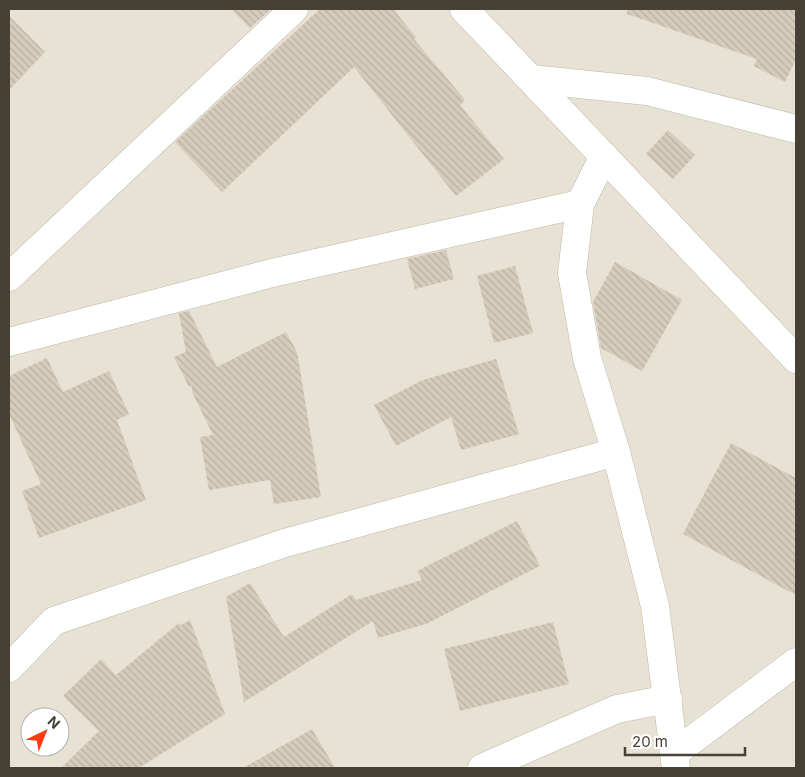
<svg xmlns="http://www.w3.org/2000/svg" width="805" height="777" font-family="Inter,sans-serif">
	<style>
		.residential { fill: #e7e2d4; fill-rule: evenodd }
		.building { fill: url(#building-back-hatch) }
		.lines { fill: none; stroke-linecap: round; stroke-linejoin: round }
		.minor-casing { stroke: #bfb8a8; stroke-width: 29 }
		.minor { stroke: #fff; stroke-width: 28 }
	</style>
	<defs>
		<pattern id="building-back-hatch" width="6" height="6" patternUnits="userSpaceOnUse" patternTransform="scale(1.25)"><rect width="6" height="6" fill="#d5ccbb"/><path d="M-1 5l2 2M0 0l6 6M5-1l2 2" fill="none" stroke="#b8b0a1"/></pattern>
	</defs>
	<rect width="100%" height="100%" fill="#f3f0e6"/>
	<path class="residential" d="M 9,9 L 796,9 L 796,768 L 9,768 ZM 30,717 L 60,717 L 60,747 L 30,747 Z"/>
	<g class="building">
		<path d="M 231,9 L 271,9 L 250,28 Z"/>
		<path d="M 320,9 L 393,9 L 416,37 L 414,39 L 465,100 L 460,105 L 504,159 L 456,196 L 354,67 L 222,192 L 175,142 Z"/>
		<path d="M 628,9 L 796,9 L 796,59 L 785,82 L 754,66 L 757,59 L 627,14 Z"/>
		<path d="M 9,16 L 45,52 L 9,90 Z"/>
		<path d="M 668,130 L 695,155 L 673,179 L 646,154 Z"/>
		<path d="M 446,250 L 454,279 L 415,289 L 407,259 Z"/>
		<path d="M 615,262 L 682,300 L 642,371 L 601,348 L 593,302 Z"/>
		<path d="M 515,266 L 533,333 L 494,343 L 477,276 Z"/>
		<path d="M 189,311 L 217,367 L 286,332 L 297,352 L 321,497 L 274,504 L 270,480 L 209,490 L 200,437 L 213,435 L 193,394 L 191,385 L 189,387 L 174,357 L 186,352 L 179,313 Z"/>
		<path d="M 47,358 L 63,392 L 109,371 L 129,414 L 117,420 L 146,500 L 39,538 L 22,491 L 41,484 L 9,414 L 9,376 Z"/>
		<path d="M 496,359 L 519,434 L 461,450 L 451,417 L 396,446 L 374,405 L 423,380 Z"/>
		<path d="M 731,443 L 796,478 L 796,595 L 683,534 Z"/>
		<path d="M 517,521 L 540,566 L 426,624 L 378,638 L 373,621 L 244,702 L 226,597 L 250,583 L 284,637 L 352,594 L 356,600 L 422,580 L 417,571 Z"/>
		<path d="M 190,620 L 225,714 L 139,768 L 61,768 L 99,731 L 63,696 L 101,659 L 116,675 L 179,623 L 181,625 Z"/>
		<path d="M 553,622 L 569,684 L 460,711 L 444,649 Z"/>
		<path d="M 312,729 L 335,768 L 243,768 Z"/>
	</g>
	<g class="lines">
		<g class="minor-casing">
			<g id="minor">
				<path d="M 464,9 L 796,359"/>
				<path d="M 531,79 L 647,91 L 796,129"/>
				<path d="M 604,156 L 580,204 L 572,273 L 587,358 L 616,452 L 655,606 L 676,768"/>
				<path d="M 9,277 L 294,9"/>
				<path d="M 9,342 L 272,273 L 580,204"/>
				<path d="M 9,668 L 54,621 L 285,543 L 616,452"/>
				<path d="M 675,753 L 796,662"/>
				<path d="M 482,768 L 617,709 L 668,699"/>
			</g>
		</g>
		<use href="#minor" class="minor"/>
	</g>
	<rect width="805" height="777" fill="none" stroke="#464035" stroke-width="20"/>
	<g transform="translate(45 732) rotate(43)"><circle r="24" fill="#ffffff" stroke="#b5b3ae"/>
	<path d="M0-4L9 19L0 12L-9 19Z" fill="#fe3c12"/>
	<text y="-8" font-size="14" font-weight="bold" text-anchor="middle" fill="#464035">N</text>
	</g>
	<path d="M625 747v8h120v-8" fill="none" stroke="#464035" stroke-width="2.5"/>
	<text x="632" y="747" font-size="15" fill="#464035" stroke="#ffffff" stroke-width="4" paint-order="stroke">20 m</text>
</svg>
